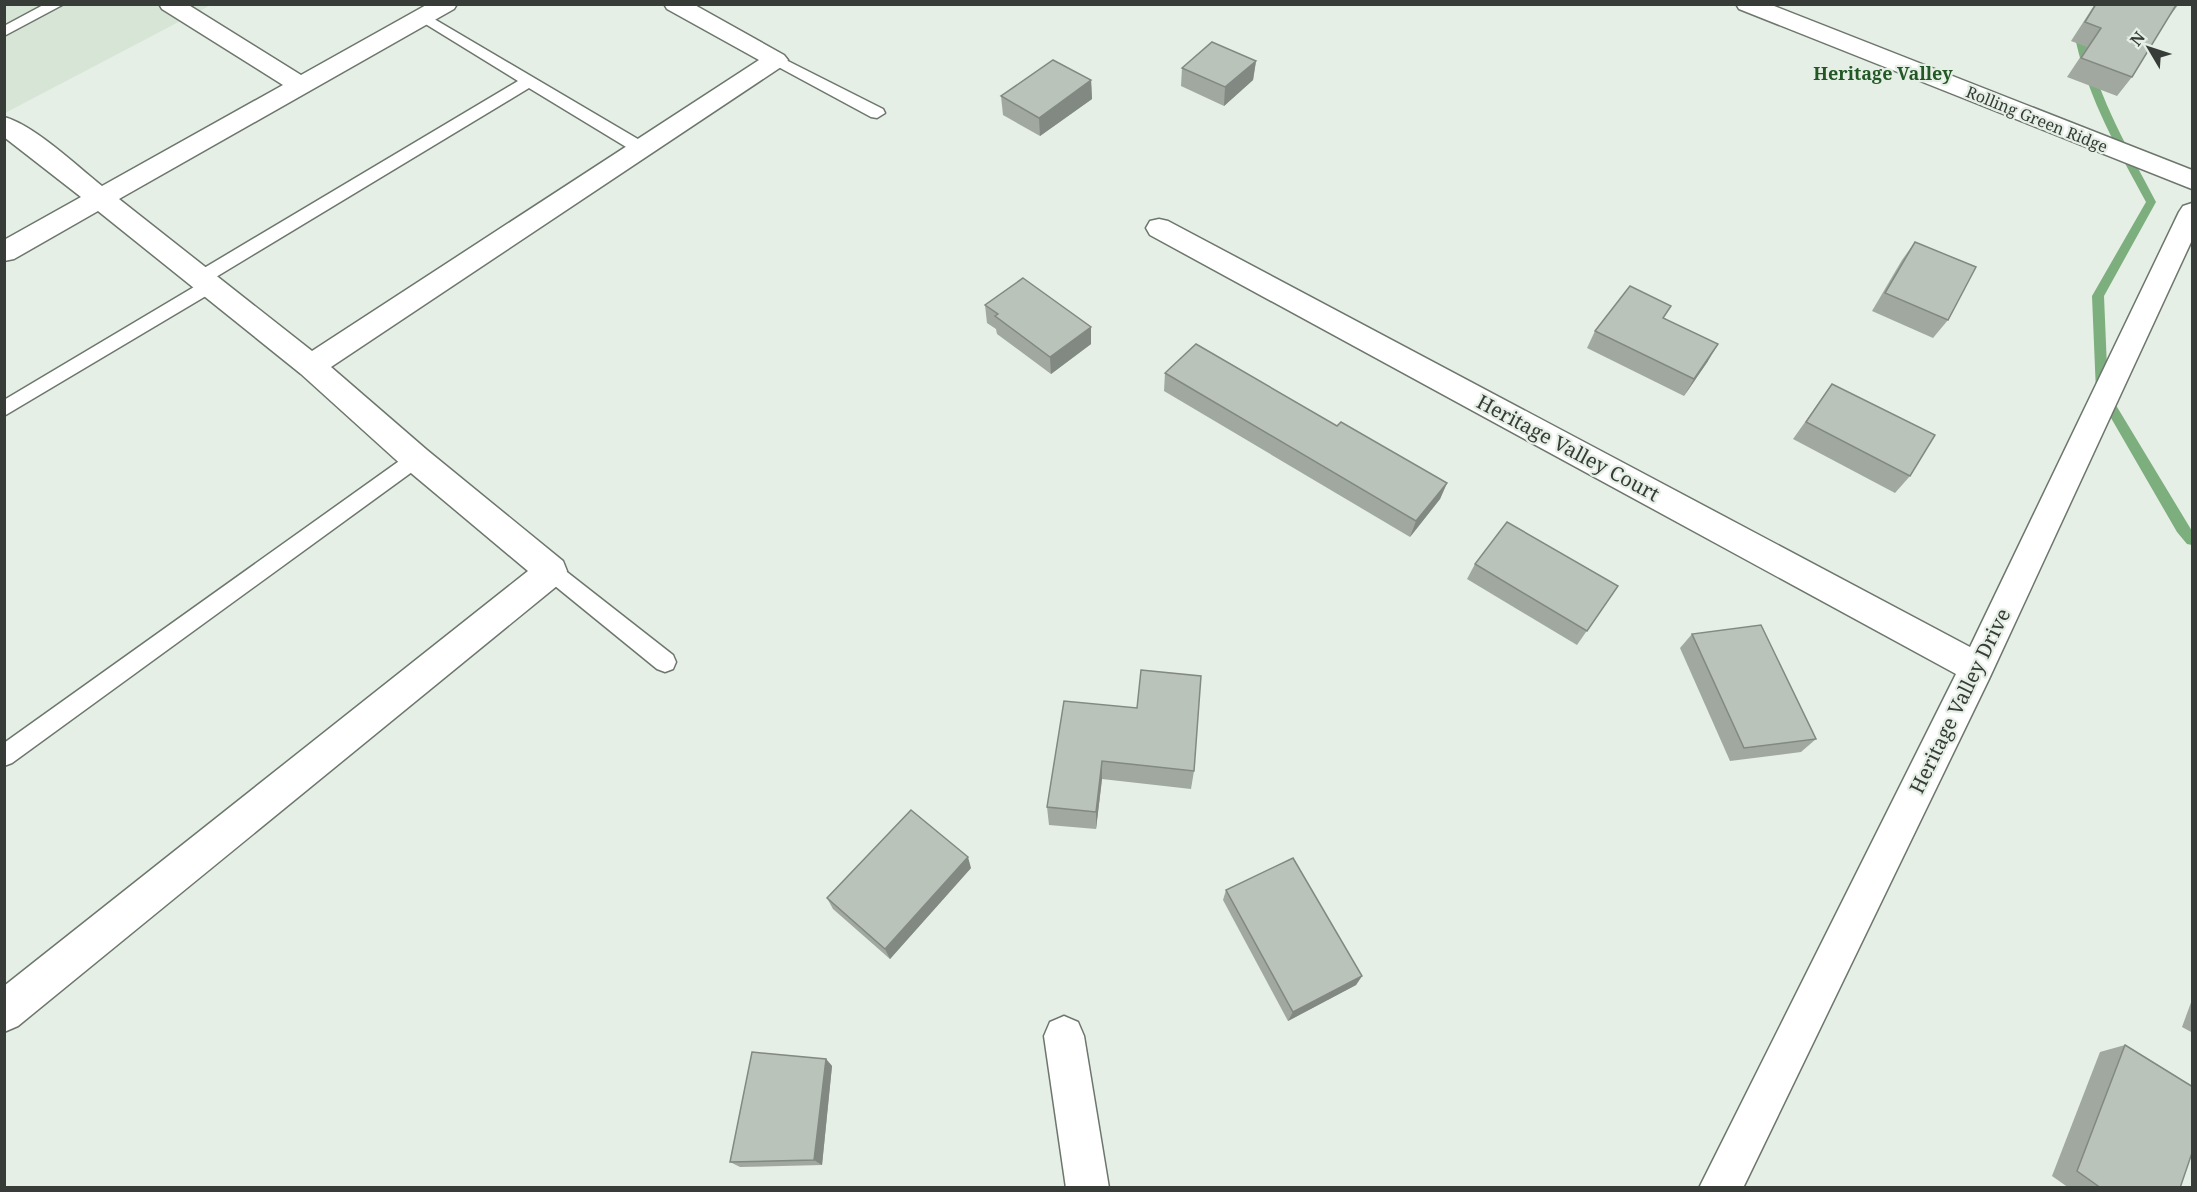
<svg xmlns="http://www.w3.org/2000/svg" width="2197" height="1192" font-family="'Noto Serif',serif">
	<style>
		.built { fill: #d6e5d5 }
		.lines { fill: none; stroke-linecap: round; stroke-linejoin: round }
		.stream { fill: #7dae7e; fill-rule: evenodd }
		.lane-casing { stroke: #6d766d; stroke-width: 3 }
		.street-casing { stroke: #6d766d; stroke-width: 3 }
		.lane { fill: #fff; fill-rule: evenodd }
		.street { fill: #fff; fill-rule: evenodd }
		.wall { fill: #a0a89f }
		.shaded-wall { fill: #828882 }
		.building { fill: #bac3b9; stroke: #828882; stroke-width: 1.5 }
		.labels { text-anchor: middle; stroke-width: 4.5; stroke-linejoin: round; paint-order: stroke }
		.far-street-label { font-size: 16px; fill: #383c38; stroke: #e5efe5 }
		.far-neighbourhood-label { font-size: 18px; font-weight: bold; fill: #215825; stroke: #e5efe5 }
		.street-label { font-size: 20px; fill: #383c38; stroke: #e5efe5 }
	</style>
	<rect width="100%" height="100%" fill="#e5efe5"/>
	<path class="built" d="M 5,5 L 211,5 L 5,113 Z"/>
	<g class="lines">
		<path class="stream" d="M 2081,39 L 2086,42 C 2099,100 2129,150 2156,202 L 2104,296 L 2108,392 L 2192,531 L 2192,545 L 2187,544 L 2177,532 L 2096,392 L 2092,296 L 2146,202 C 2118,150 2089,100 2076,42 Z"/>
		<g class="lane-casing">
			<g id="lane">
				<path d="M 45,4 L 64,4 L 4,36 L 4,26 Z"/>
				<path d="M 424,13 L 648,145 L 650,149 L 648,153 L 636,153 L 529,88 L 211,280 L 216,282 L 219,286 L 216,290 L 4,416 L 4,400 L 199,284 L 194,282 L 191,278 L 194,274 L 518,81 L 419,20 L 417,17 Z"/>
				<path d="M 776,55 L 883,109 L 885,113 L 877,118 L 871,117 L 771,63 L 768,60 Z"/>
				<path d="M 416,451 L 423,454 L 426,459 L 423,464 L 12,763 L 4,766 L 4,743 L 409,454 Z"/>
				<path d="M 551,562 L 558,565 L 673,655 L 676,662 L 673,669 L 665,672 L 657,669 L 544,577 L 541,571 L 544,565 Z"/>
			</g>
		</g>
		<g class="street-casing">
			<g id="street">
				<path d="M 159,4 L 187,4 L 301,75 L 428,4 L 457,4 L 454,9 L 119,199 L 312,351 L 759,60 L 667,9 L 664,4 L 693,4 L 784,55 L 788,60 L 784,65 L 331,367 L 427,450 L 563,561 L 567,571 L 563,581 L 18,1026 L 4,1032 L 4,986 L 528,571 L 405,468 L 301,374 L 98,211 L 14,259 L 4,261 L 4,240 L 81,197 L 4,137 L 4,117 C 34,125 77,166 102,186 L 283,85 L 162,9 Z"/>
				<path d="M 1736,4 L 1769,4 L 2192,170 L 2192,189 L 1739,9 Z"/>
				<path d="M 2192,203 L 2192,240 L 1989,679 L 1743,1188 L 1699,1188 L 1956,674 L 1150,235 L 1146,228 L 1150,221 L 1159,219 L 1168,221 L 1970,647 L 2179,212 L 2183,206 Z"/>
				<path d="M 1064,1016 L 1078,1022 L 1084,1036 L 1109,1188 L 1066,1188 L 1044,1036 L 1050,1022 Z"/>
			</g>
		</g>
		<use href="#lane" class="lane"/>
		<use href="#street" class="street"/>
	</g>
	<g class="wall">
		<path d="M 2095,4 L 2179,4 L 2168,18 L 2132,77 L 2117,96 L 2067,77 L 2087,47 L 2071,41 Z"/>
		<path d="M 1256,61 L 1253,80 L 1224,106 L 1181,86 L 1182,68 Z"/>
		<path d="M 1091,80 L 1092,99 L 1040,136 L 1003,115 L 1001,96 Z"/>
		<path d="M 1915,242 L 1948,320 L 1933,338 L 1872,311 L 1902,260 Z"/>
		<path d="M 985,305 L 1091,344 L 1051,374 L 997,334 L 996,329 L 987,323 Z"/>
		<path d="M 1665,318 L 1708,361 L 1684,396 L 1587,348 L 1595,331 Z"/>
		<path d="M 1165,373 L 1337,426 L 1447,483 L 1440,499 L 1410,537 L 1164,391 Z"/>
		<path d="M 1832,384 L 1910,476 L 1895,493 L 1793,439 Z"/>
		<path d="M 1475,564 L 1618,586 L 1577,645 L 1467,579 Z"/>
		<path d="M 1692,634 L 1816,739 L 1801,752 L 1730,761 L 1680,648 Z"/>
		<path d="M 1064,701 L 1194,771 L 1191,789 L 1102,779 L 1096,829 L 1049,825 L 1047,807 Z"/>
		<path d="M 971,868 L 890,959 L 833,909 L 827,898 Z"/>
		<path d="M 1226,890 L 1362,976 L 1356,985 L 1288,1021 L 1223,900 Z"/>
		<path d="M 2193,997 L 2193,1033 L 2182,1027 Z"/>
		<path d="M 2125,1045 L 2180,1188 L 2069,1188 L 2052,1176 L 2100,1052 Z"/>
		<path d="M 826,1059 L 832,1066 L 822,1165 L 740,1167 L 730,1162 Z"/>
	</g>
	<g class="shaded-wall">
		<path d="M 1256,61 L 1253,80 L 1224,106 L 1225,87 Z"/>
		<path d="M 1091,80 L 1092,99 L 1040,136 L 1039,118 Z"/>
		<path d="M 1091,327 L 1091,344 L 1051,374 L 1050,357 Z"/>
		<path d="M 1718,344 L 1708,361 L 1684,396 L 1694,379 Z"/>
		<path d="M 1447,483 L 1440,499 L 1410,537 L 1416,521 Z"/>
		<path d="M 1102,761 L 1102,779 L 1096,829 L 1096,812 Z"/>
		<path d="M 968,857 L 971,868 L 890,959 L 885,949 Z"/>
		<path d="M 1362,976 L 1356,985 L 1288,1021 L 1293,1012 Z"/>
		<path d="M 826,1059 L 832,1066 L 822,1165 L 814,1160 Z"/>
	</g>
	<g class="building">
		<path d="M 2096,4 L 2179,4 L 2178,5 L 2176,5 L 2132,77 L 2081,58 L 2101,28 L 2085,22 Z"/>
		<path d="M 1212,42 L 1256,61 L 1225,87 L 1182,68 Z"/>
		<path d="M 1053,60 L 1091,80 L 1039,118 L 1001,96 Z"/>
		<path d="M 1915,242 L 1976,267 L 1948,320 L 1885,293 Z"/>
		<path d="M 1023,278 L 1091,327 L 1050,357 L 995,316 L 998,314 L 985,305 Z"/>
		<path d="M 1630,286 L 1671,306 L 1663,318 L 1718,344 L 1694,379 L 1595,331 Z"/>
		<path d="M 1196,344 L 1337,426 L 1341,422 L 1447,483 L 1416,521 L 1165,373 Z"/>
		<path d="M 1832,384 L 1935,435 L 1910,476 L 1806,422 Z"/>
		<path d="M 1507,522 L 1618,586 L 1587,631 L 1475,564 Z"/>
		<path d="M 1761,625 L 1816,739 L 1744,748 L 1692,634 Z"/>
		<path d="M 1141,670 L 1201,676 L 1194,771 L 1102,761 L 1096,812 L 1047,807 L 1064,701 L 1137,708 Z"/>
		<path d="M 911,810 L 968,857 L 885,949 L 827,898 Z"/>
		<path d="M 1293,858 L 1362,976 L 1293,1012 L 1226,890 Z"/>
		<path d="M 2125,1045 L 2193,1087 L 2193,1150 L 2180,1188 L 2101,1188 L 2077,1171 Z"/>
		<path d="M 752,1052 L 826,1059 L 814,1160 L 730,1162 Z"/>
	</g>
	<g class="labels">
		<g class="far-street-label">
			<text transform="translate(2037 119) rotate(22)" y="6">Rolling Green Ridge</text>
		</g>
		<g class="far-neighbourhood-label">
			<text x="1883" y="80">Heritage Valley</text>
		</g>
		<g class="street-label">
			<text transform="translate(1568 448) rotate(28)" y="7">Heritage Valley Court</text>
			<text transform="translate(1960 701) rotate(-64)" y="7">Heritage Valley Drive</text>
		</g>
	</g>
	<rect width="2197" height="1192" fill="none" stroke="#383c38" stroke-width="12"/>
	<g transform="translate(2149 48) rotate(309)" stroke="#e5efe5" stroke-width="4.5" paint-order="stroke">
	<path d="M0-4.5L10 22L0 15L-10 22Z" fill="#383c38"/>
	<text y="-9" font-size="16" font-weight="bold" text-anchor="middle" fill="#383c38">N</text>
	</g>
</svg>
